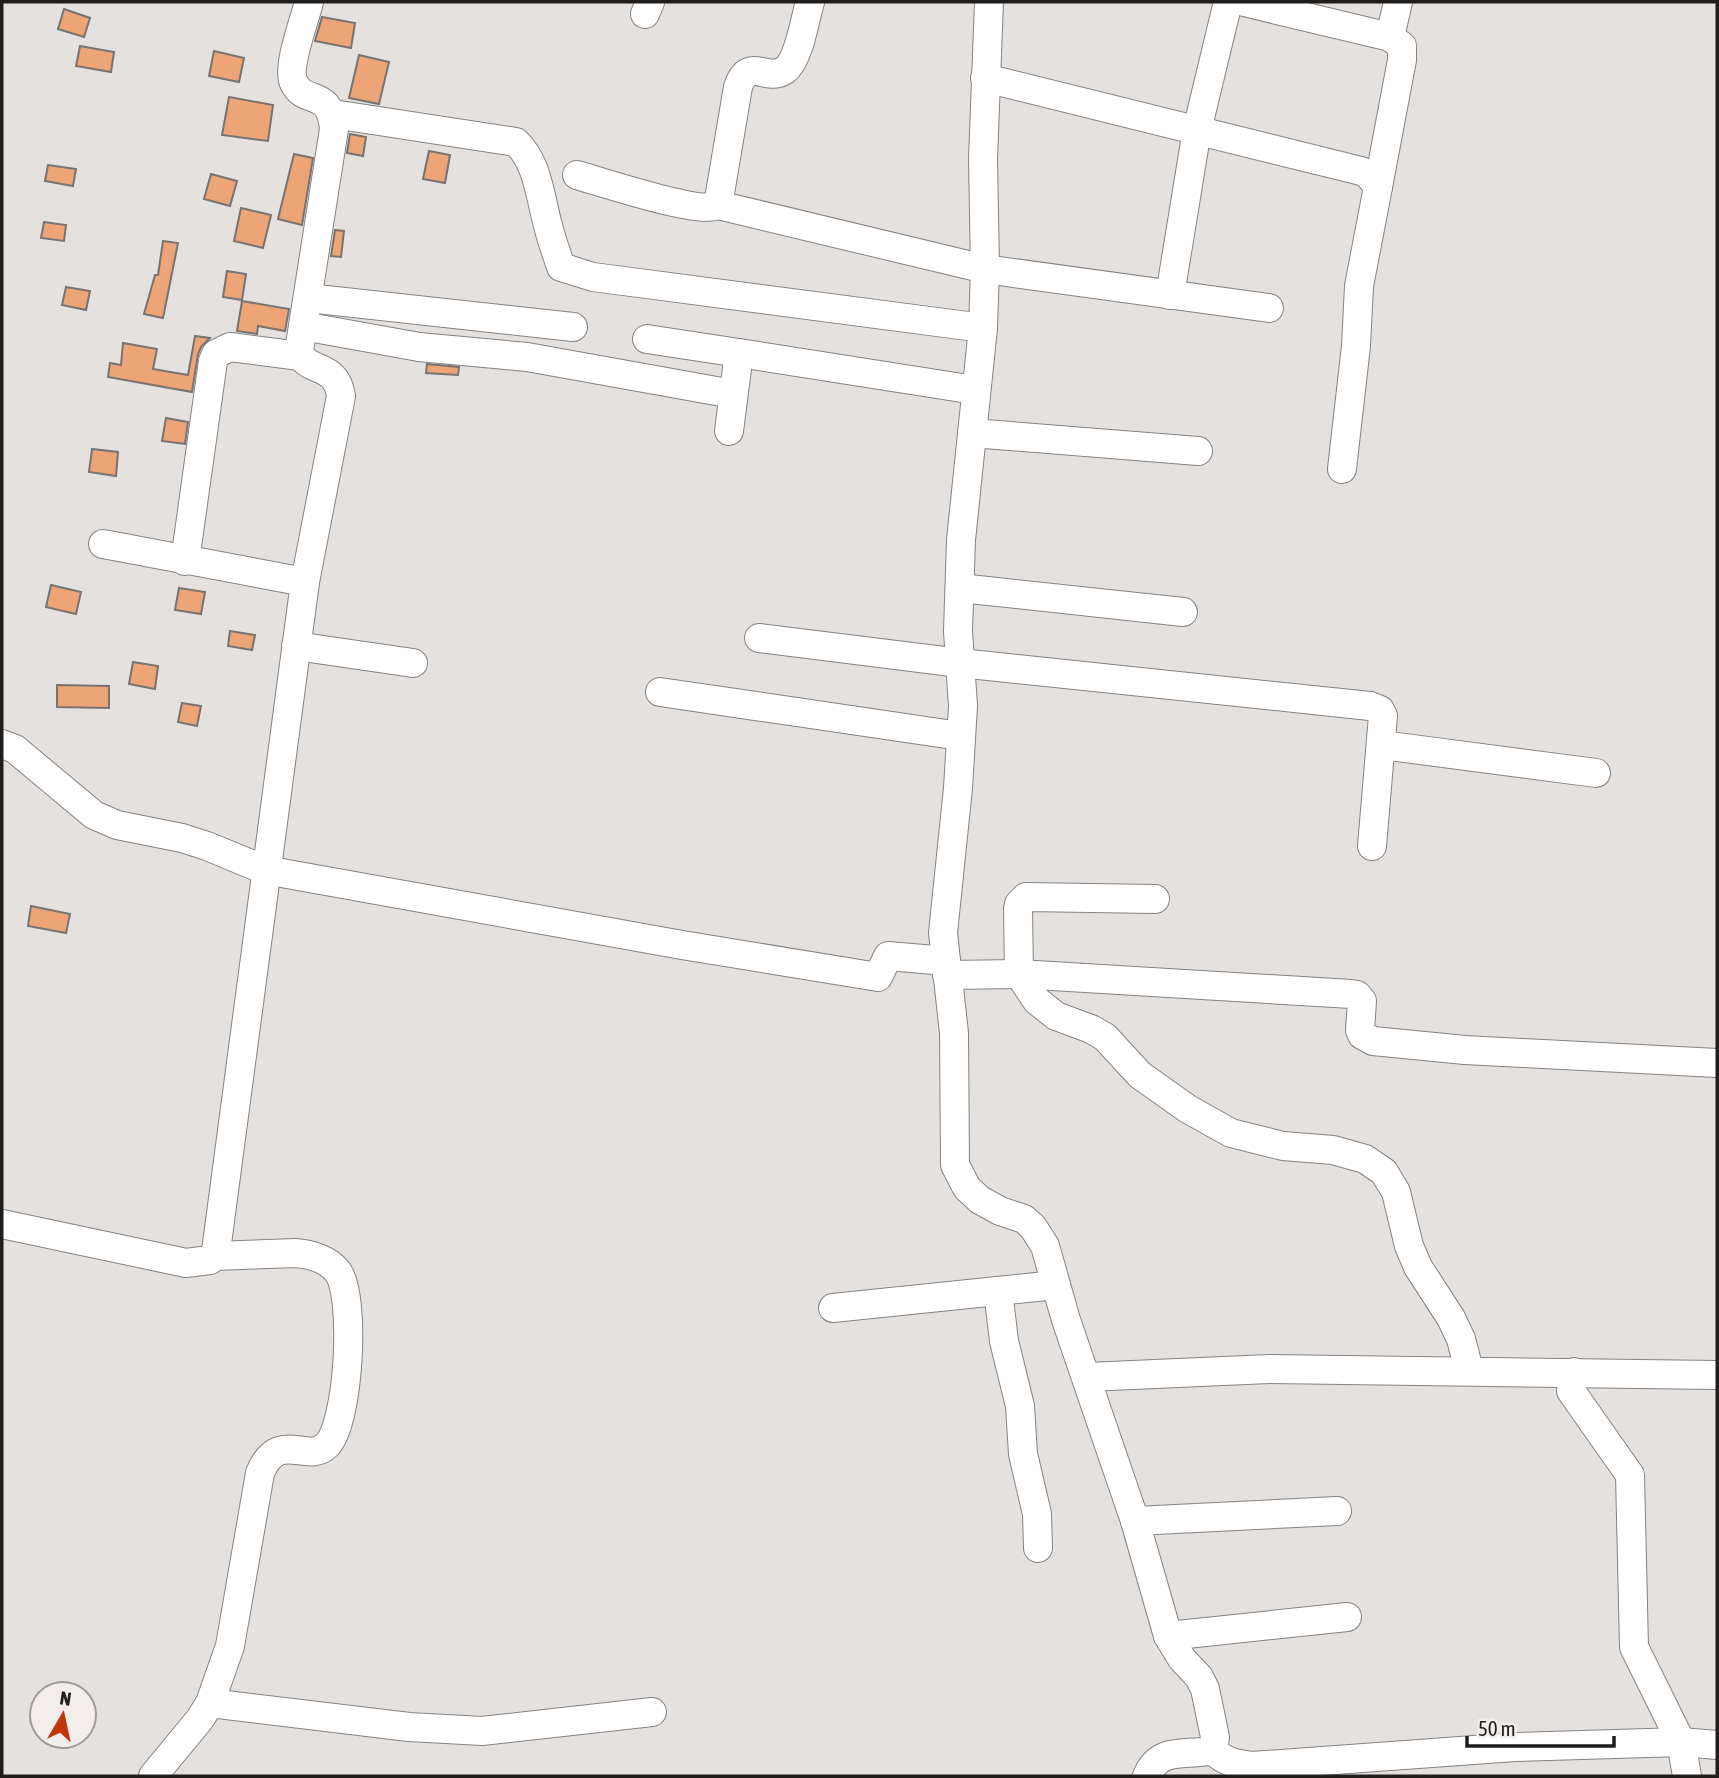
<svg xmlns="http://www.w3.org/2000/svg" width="1719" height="1778" font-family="'Asap Condensed',sans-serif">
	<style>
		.building { fill: #eda476; stroke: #777371; stroke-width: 2 }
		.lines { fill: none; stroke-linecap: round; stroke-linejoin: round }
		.minor-casing { stroke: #868280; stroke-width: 30 }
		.minor { stroke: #fff; stroke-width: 28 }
	</style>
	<rect width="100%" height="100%" fill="#e5e1df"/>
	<g class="building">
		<path d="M 64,9 L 90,18 L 84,37 L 58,29 Z"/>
		<path d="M 322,17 L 355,23 L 351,48 L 315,41 Z"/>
		<path d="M 80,46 L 114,52 L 111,72 L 76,66 Z"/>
		<path d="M 214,51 L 244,58 L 239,82 L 209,76 Z"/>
		<path d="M 359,55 L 389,62 L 379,104 L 349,98 Z"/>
		<path d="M 229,97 L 273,105 L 268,141 L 222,135 Z"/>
		<path d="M 350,134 L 366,137 L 363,156 L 347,153 Z"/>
		<path d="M 429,151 L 450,155 L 445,183 L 423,179 Z"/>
		<path d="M 294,154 L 313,158 L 302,225 L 278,219 Z"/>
		<path d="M 48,165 L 76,169 L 73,186 L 45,181 Z"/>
		<path d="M 211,174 L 237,181 L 230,206 L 204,199 Z"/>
		<path d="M 241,208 L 271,215 L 263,248 L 234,241 Z"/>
		<path d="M 44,222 L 66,225 L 64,241 L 41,238 Z"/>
		<path d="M 335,230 L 344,231 L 341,257 L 331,256 Z"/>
		<path d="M 163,241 L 178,243 L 163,318 L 144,314 L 155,275 L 158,275 Z"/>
		<path d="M 227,271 L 246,274 L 242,300 L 223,297 Z"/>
		<path d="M 66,287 L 90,291 L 86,310 L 62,305 Z"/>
		<path d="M 242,301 L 289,309 L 285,331 L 258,326 L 257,334 L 237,331 Z"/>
		<path d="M 195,336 L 210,338 L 201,347 L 198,354 L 192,392 L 108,377 L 110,363 L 121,365 L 123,343 L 157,349 L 153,369 L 188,375 Z"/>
		<path d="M 427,364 L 459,367 L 458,375 L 426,373 Z"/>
		<path d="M 166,418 L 188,422 L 185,444 L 162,441 Z"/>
		<path d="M 92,449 L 118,452 L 116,476 L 89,472 Z"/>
		<path d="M 51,585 L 81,592 L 76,614 L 46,607 Z"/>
		<path d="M 179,588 L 205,592 L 201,614 L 175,610 Z"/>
		<path d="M 230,631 L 255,635 L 252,650 L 228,646 Z"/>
		<path d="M 133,662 L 158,666 L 155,689 L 129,684 Z"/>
		<path d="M 57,685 L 109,686 L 109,708 L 57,707 Z"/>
		<path d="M 182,703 L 201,706 L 197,726 L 178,722 Z"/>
		<path d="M 31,906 L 70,914 L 66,933 L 28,926 Z"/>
	</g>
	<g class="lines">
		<g class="minor-casing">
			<g id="minor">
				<path d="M 989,2 L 983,159 L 985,269 L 983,328 L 961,540 L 958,631 L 963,706 L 958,788 L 943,933 L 954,1033 L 955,1165 L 967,1188 L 980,1200 L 1000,1211 L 1024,1219 L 1033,1227 L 1045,1246 L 1066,1320 L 1135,1521 L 1168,1636 L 1182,1659 L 1199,1677 L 1205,1689 L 1215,1737 L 1213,1750 C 1187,1757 1160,1745 1147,1776"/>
				<path d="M 1244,2 L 1390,37 L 1402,46 L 1402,60 L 1378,187"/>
				<path d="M 645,14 L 650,2"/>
				<path d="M 1390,37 L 1398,2"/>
				<path d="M 985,78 L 1361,171 L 1368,174 L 1378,187 L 1359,286 L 1356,346 L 1342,469"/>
				<path d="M 333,114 L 516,142 C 539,164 540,199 549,229 C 552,242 557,254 561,267 L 593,277 L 983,328"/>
				<path d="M 577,175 C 602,182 700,215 718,205 L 738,87 C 749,55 766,83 785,70 C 799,60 805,18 810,2"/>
				<path d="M 718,205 L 985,269 L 1269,308"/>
				<path d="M 1170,295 L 1197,130 L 1228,2"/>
				<path d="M 308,298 L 573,327"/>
				<path d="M 303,326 L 419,347 L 527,357 L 733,394"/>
				<path d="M 647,339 L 739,353"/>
				<path d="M 729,431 L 739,353 L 975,390"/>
				<path d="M 972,433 L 1198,451"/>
				<path d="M 103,544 L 305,582"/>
				<path d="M 185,561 L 213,361 L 216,354 L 230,347 L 300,356"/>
				<path d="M 960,588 L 1183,612"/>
				<path d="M 759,638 L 960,663 L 1370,706 L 1380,710 L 1383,716 L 1372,846"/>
				<path d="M 296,646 L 413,663"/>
				<path d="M 660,692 L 960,736"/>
				<path d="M 2,744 L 15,749 L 94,815 L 117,825 L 182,838 L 207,846 L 265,870 L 682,945 L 878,977 L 888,956 L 946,961"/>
				<path d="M 1382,745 L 1596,773"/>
				<path d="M 1155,899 L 1026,897 L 1019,904 L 1018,909 L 1019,974 L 1037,1001 L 1056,1016 L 1091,1029 L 1105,1037 L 1140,1075 L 1188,1109 L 1231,1133 L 1283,1146 L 1333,1150 L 1365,1159 L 1384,1172 L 1396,1192 L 1409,1246 L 1418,1267 L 1451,1318 L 1461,1339 L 1469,1370"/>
				<path d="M 947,975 L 1019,974 L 1351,994 L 1357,995 L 1362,1001 L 1360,1030 L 1362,1035 L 1373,1041 L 1465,1050 L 1717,1063"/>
				<path d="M 2,1224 L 186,1263 L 210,1260 L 216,1251 L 305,582 L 341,396 C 336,361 306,374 299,351 L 334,129 C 330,87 305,106 294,83 C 286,68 305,19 309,2"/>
				<path d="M 998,1291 L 1004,1341 L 1020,1406 L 1023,1454 L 1037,1514 L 1038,1548"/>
				<path d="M 833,1308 L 1056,1285"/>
				<path d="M 1574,1372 L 1571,1391 L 1630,1475 L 1634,1647 L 1681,1742 L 1687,1776"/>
				<path d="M 1087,1377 L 1269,1369 L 1717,1375"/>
				<path d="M 1135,1521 L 1337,1511"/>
				<path d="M 1168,1636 L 1347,1617"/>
				<path d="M 210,1703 L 409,1727 L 482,1731 L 652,1712"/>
				<path d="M 1213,1750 C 1224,1762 1236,1764 1252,1766 L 1515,1747 L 1681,1742 L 1717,1745"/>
				<path d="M 153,1776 L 200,1719 L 210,1703 L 230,1646 L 260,1473 C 279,1428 307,1465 327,1445 C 349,1423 356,1298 338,1272 C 328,1259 310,1254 295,1253 L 213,1256"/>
			</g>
		</g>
		<use href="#minor" class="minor"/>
	</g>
	<rect width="1719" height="1778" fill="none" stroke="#201e1d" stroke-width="7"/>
	<g transform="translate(63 1715) rotate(9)"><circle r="33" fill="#f3eeec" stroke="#9f9b99" stroke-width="2"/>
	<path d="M0-5L12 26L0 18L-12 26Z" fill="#bf3609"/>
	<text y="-10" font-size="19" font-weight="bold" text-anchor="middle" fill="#201e1d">N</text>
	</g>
	<path d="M1467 1736v10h147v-10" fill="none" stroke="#201e1d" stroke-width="3.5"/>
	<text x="1478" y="1736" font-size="21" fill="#201e1d" stroke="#f3eeec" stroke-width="5" paint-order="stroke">50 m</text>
</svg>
